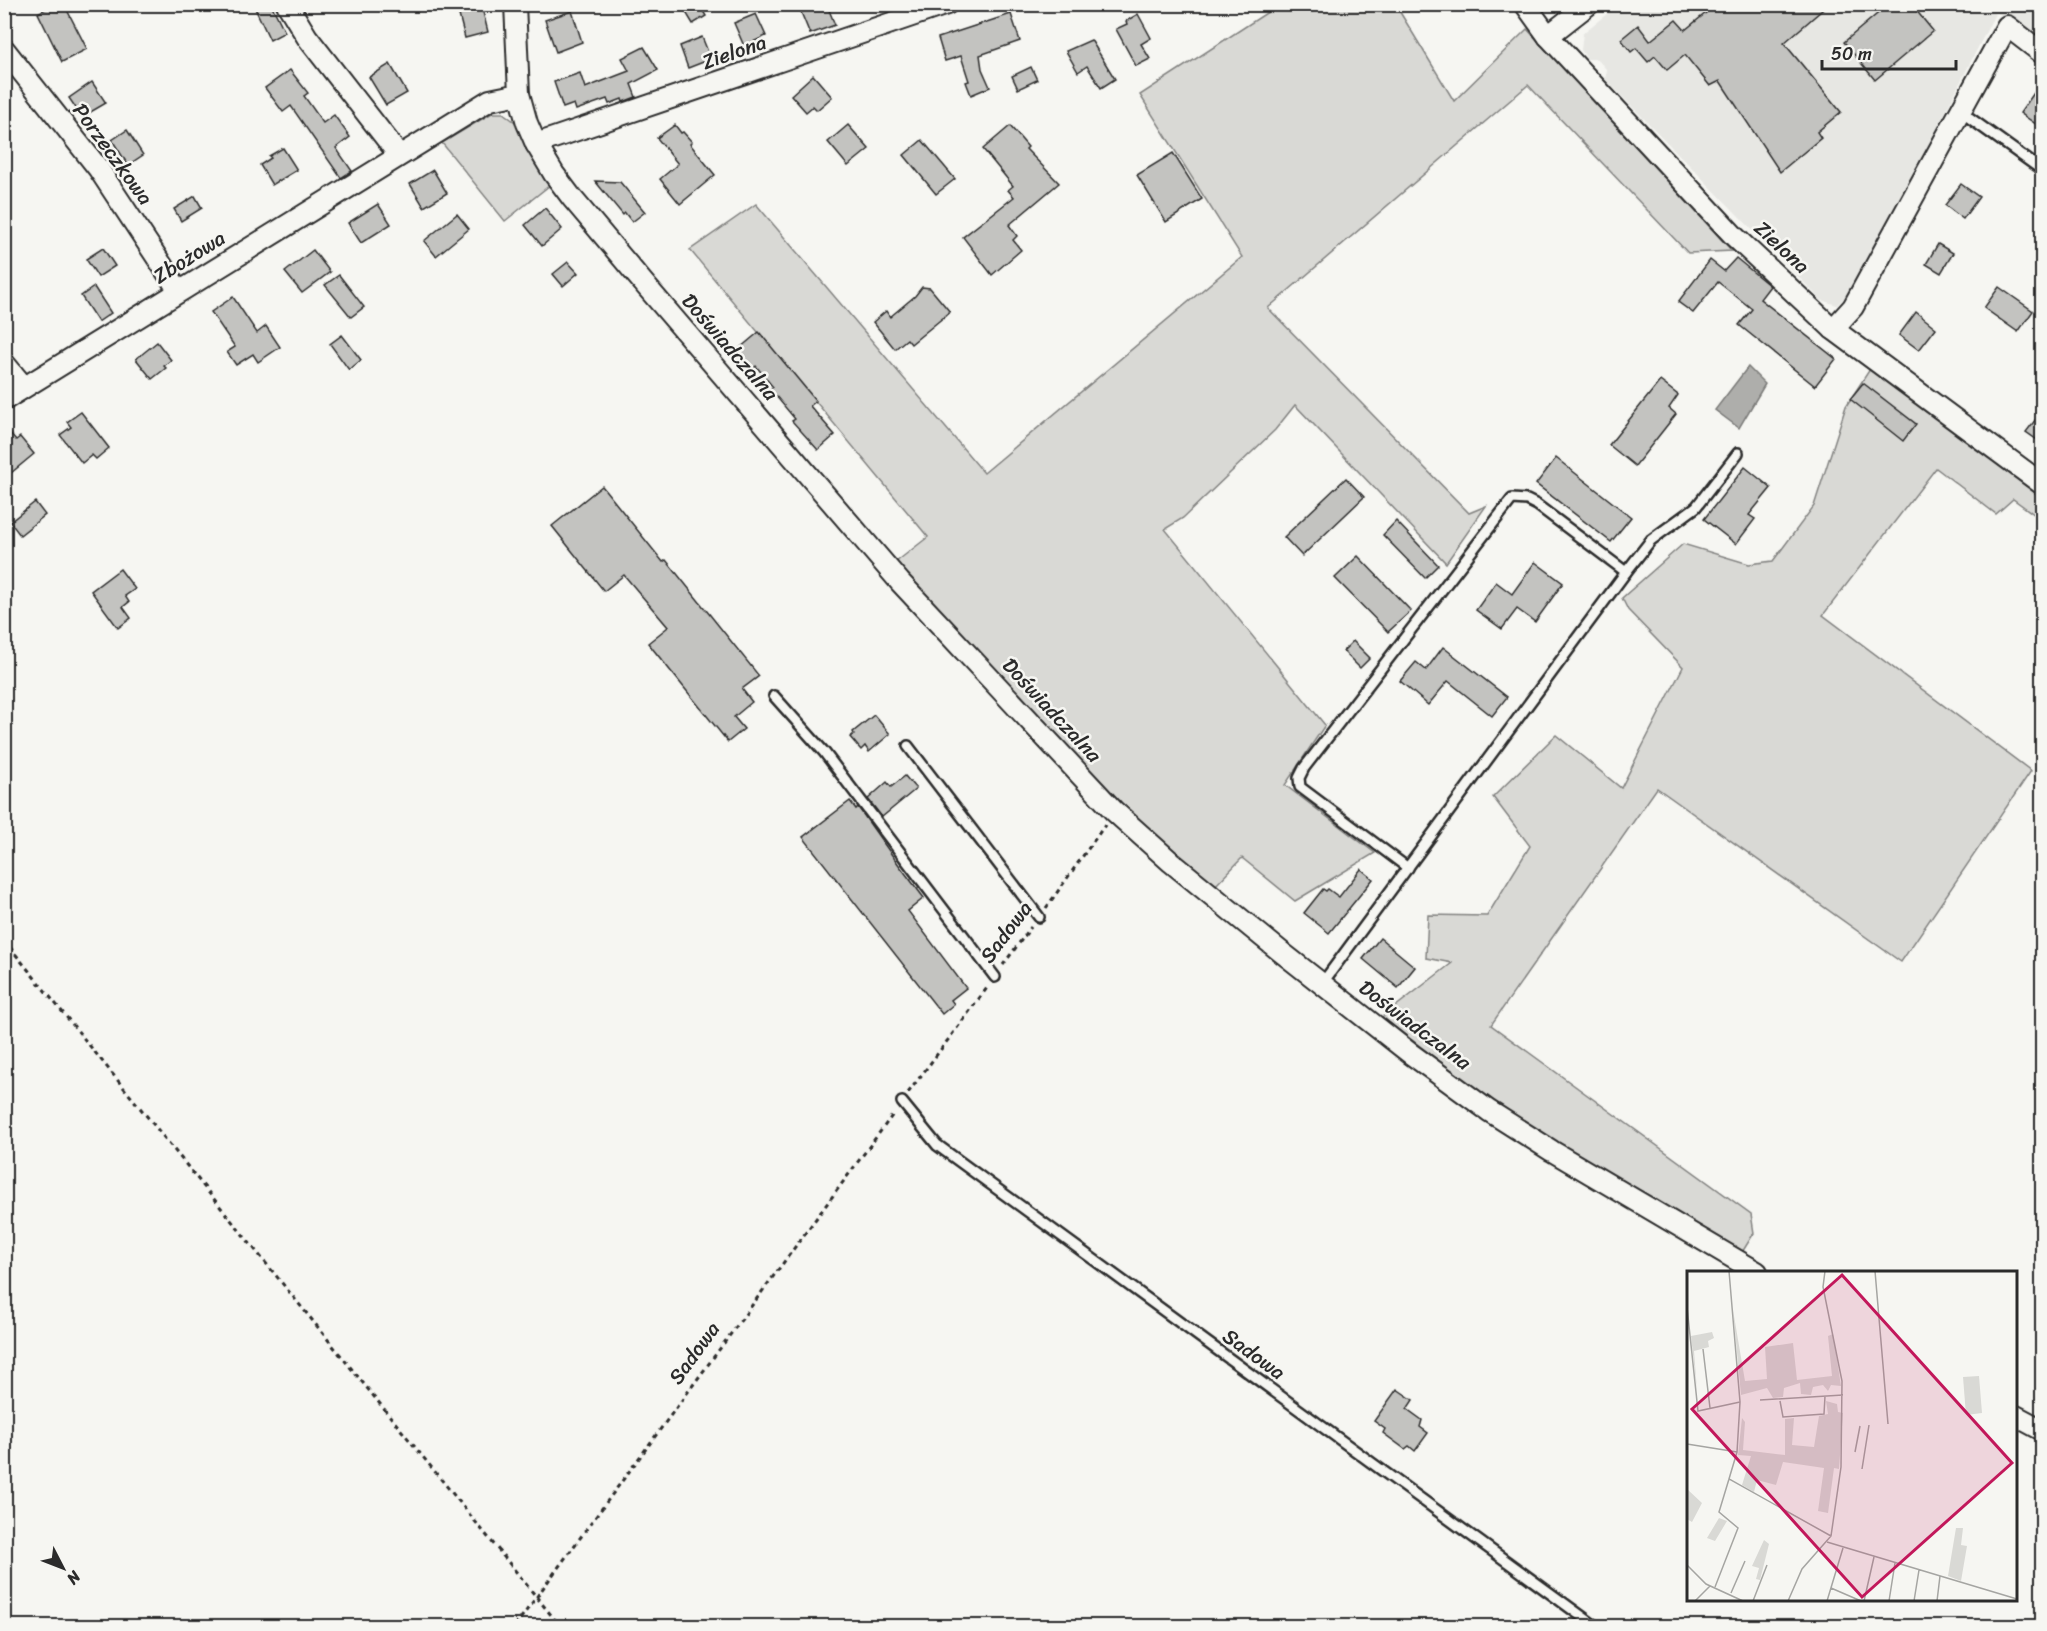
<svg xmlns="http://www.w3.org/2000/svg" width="2047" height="1631" font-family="Sriracha,sans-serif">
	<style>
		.built { fill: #e7e7e3 }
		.green { fill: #d9d9d5; stroke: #828280; stroke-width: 1.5 }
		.water { fill: #aeaeab; stroke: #7a7a78; stroke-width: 1.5 }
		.building { fill: #c3c3c0; stroke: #2b2b2b; stroke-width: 1.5 }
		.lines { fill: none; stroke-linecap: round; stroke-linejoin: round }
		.service-casing { stroke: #2b2b2b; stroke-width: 14 }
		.minor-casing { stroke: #2b2b2b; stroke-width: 24 }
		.path { stroke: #2b2b2b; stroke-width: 3; stroke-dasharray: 4.5 4.5; stroke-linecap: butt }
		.service { stroke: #f6f6f2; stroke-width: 9 }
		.minor { stroke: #f6f6f2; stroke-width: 20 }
		.labels { text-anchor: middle; stroke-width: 5; stroke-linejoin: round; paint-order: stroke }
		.street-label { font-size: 21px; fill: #2b2b2b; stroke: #f6f6f2 }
		.inset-road { fill: none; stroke: #a5a5a2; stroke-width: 1.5 }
		.view { fill: #c2185b; fill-opacity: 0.15; stroke: #c2185b; stroke-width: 3 }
		.inset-edge { fill: none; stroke: #2b2b2b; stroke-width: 3 }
	</style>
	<rect width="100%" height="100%" fill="#f6f6f2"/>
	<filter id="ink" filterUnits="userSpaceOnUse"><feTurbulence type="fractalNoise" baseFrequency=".0167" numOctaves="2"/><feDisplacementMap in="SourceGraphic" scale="12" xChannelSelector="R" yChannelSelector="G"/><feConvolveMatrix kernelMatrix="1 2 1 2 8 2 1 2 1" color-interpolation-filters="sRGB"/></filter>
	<g filter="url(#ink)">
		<path class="built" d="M 1618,5 L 2042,5 L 2042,41 L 1996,12 L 1860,280 L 1837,305 L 1821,300 L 1605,79 L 1607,70 L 1597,59 L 1587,59 L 1581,50 L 1583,33 Z"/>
		<g class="green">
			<path d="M 1395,4 L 1454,101 L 1527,29 L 1732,251 L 1688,253 L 1528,85 L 1268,308 L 1469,513 L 1486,506 L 1446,563 L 1295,405 L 1275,430 L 1183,518 L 1165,529 L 1325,725 L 1285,785 L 1375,853 L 1295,901 L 1242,858 L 1215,886 L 1126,809 L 896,562 L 928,537 L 690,250 L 756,204 L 984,473 L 1242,257 L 1140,95 L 1274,8 L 1272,5 Z"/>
			<path d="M 492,113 L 503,113 L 515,122 L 550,185 L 505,221 L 442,143 Z"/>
			<path d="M 1870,369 L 2042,496 L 2042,520 L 2013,499 L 1996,514 L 1936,468 L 1823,615 L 2031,771 L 1901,962 L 1657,788 L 1491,1025 L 1751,1214 L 1754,1233 L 1741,1254 L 1498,1106 L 1382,1017 L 1452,963 L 1426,958 L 1428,915 L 1487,916 L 1530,846 L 1493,797 L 1556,735 L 1621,788 L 1683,667 L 1628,610 L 1622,598 L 1683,544 L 1749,564 L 1773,561 L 1814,506 L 1846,406 Z"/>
		</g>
		<path class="water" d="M 1748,367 L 1765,384 L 1739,428 L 1715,410 Z"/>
		<g class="building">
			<path d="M 54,4 L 64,4 L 87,49 L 62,62 L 38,13 Z"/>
			<path d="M 253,4 L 271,4 L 285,32 L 270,40 Z"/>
			<path d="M 481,4 L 488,32 L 465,38 L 458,11 Z"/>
			<path d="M 681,4 L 699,4 L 706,16 L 693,24 Z"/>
			<path d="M 1717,4 L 1829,4 L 1784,43 L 1841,112 L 1817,132 L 1821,138 L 1780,172 L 1720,81 L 1710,86 L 1685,55 L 1667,70 L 1655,56 L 1648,62 L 1636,48 L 1631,52 L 1621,39 L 1638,25 L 1650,41 L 1676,20 L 1685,30 Z"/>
			<path d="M 1889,4 L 1911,4 L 1933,31 L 1875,80 L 1844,42 Z"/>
			<path d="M 798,5 L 827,5 L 835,25 L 810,34 Z"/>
			<path d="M 572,11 L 582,42 L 556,52 L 545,20 Z"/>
			<path d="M 756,14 L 766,36 L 744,46 L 734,23 Z"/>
			<path d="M 1011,14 L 1020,41 L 980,55 L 982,69 L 990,87 L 971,95 L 966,82 L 969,81 L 961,56 L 945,61 L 938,38 Z"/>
			<path d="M 1138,14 L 1151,38 L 1141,44 L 1150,59 L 1136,66 L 1116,29 L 1127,24 L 1126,21 Z"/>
			<path d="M 702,37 L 711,59 L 688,68 L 680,46 Z"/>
			<path d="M 1091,40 L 1115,79 L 1101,88 L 1087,66 L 1078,72 L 1066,51 Z"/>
			<path d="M 644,47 L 658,70 L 631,84 L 636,97 L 623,102 L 622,99 L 609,104 L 607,99 L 576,110 L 574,104 L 563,108 L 554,82 L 580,73 L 585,88 L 629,71 L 622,58 Z"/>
			<path d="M 390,64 L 407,93 L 386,105 L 369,77 Z"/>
			<path d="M 1031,67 L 1037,80 L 1018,89 L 1012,76 Z"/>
			<path d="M 290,70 L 308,93 L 304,96 L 323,123 L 334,115 L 350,137 L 336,148 L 352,171 L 341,178 L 291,106 L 283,112 L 265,88 Z"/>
			<path d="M 813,75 L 832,97 L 817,110 L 813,106 L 806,112 L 791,95 Z"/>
			<path d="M 2043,80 L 2043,129 L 2020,113 Z"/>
			<path d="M 92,82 L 106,103 L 82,117 L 69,98 Z"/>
			<path d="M 675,125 L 681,133 L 683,132 L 692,142 L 690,144 L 715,175 L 680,204 L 660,179 L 678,164 L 657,138 Z"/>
			<path d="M 848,125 L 869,149 L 848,166 L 828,142 Z"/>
			<path d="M 1010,126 L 1028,147 L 1026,149 L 1059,183 L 1009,225 L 1017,236 L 1013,240 L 1021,250 L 992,275 L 963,237 L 1014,197 L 1008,190 L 1013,186 L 983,149 Z"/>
			<path d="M 127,130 L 143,155 L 128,165 L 112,140 Z"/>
			<path d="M 922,140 L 955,179 L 936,194 L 904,155 Z"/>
			<path d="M 283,148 L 297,170 L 272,185 L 260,165 L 271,158 L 269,156 Z"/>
			<path d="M 1173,153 L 1202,199 L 1166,222 L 1137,175 Z"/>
			<path d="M 433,170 L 447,193 L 424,207 L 410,184 Z"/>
			<path d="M 595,181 L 620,182 L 645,212 L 632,222 L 625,213 L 623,215 Z"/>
			<path d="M 1961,184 L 1979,197 L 1963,219 L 1945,205 Z"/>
			<path d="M 195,196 L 202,208 L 181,221 L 174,209 Z"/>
			<path d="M 378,204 L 391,224 L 361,243 L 348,223 Z"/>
			<path d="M 545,208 L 562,229 L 542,246 L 525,225 Z"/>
			<path d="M 457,214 L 469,229 L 436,256 L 424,241 Z"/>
			<path d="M 1938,244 L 1953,253 L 1941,273 L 1926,264 Z"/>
			<path d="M 103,248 L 115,266 L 98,277 L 86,259 Z"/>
			<path d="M 313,250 L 330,272 L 302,293 L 285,272 Z"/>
			<path d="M 1736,258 L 1770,286 L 1760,299 L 1836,359 L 1815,386 L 1739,325 L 1752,309 L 1718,282 L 1693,313 L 1678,302 L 1710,260 L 1724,271 Z"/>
			<path d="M 568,262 L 578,273 L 563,286 L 553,274 Z"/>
			<path d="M 339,275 L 364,307 L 351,317 L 325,285 Z"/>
			<path d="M 94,287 L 111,313 L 98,322 L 81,296 Z"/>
			<path d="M 922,287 L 930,288 L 950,312 L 911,344 L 907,339 L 895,349 L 873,322 L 886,311 L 890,317 L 915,296 Z"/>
			<path d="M 1999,287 L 2033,311 L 2018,332 L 1984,308 Z"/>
			<path d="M 233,297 L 257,333 L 266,326 L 280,347 L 258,362 L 253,354 L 236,365 L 227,352 L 235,347 L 211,312 Z"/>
			<path d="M 1916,312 L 1936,328 L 1919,350 L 1899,335 Z"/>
			<path d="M 759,332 L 816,401 L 810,406 L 835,435 L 818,450 L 792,421 L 795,419 L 770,389 L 773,387 L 756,366 L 750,372 L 734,353 Z"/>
			<path d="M 342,335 L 361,360 L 349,370 L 330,344 Z"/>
			<path d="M 157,342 L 171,360 L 164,366 L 166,368 L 152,379 L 136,359 Z"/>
			<path d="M 1660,381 L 1678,395 L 1669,408 L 1676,414 L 1635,466 L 1609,445 Z"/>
			<path d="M 1863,383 L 1916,424 L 1903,441 L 1850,399 Z"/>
			<path d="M 2043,410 L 2043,444 L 2026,432 Z"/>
			<path d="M 81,412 L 109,448 L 96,459 L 92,455 L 82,463 L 60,435 L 71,427 L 67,422 Z"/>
			<path d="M 4,426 L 16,440 L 20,437 L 34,454 L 11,473 L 4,465 Z"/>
			<path d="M 1556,458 L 1631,517 L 1611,542 L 1536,484 Z"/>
			<path d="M 1745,467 L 1771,488 L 1749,515 L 1755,519 L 1736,544 L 1704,519 Z"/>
			<path d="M 1346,478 L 1364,497 L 1302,556 L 1284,537 Z"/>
			<path d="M 602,486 L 663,562 L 666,560 L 690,590 L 759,676 L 742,689 L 752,702 L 734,717 L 744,729 L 728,742 L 648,643 L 668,627 L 624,575 L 604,591 L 552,526 Z"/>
			<path d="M 35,502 L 45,515 L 20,535 L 10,522 Z"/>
			<path d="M 1396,521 L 1438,565 L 1425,578 L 1383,535 Z"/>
			<path d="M 1358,556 L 1411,611 L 1388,632 L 1335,578 Z"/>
			<path d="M 1535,562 L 1563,583 L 1535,622 L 1517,609 L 1502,629 L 1476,610 L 1496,582 L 1512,594 Z"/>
			<path d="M 120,569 L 135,589 L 125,596 L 129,602 L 123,607 L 131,618 L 118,628 L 91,591 Z"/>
			<path d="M 1353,641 L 1370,658 L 1360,668 L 1343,651 Z"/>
			<path d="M 1443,647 L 1507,697 L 1492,716 L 1448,681 L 1428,705 L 1400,681 L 1416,662 L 1426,670 Z"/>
			<path d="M 874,715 L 890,734 L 869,752 L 865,746 L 861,750 L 850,737 L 854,734 L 853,732 Z"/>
			<path d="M 905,776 L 916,789 L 882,817 L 868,799 L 887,782 L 891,787 Z"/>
			<path d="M 850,801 L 856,809 L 858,807 L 899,865 L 924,898 L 908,911 L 966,988 L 951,1000 L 954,1004 L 942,1014 L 803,837 Z"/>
			<path d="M 1361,869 L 1373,879 L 1329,933 L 1304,913 L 1323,889 L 1326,891 L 1328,889 L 1339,897 Z"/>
			<path d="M 1380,938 L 1415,967 L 1398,988 L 1363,959 Z"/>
			<path d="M 1397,1389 L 1413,1400 L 1407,1409 L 1422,1420 L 1420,1427 L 1428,1433 L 1415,1451 L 1409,1446 L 1405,1449 L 1383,1433 L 1385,1429 L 1374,1421 Z"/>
		</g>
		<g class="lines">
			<g class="service-casing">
				<g id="service">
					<path d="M 1960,111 L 2042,170"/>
					<path d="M 774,696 L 824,752 L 995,977"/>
					<path d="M 908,746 L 1039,917"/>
					<path d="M 1408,868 L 1300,787 L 1299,778 L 1304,768 L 1512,499 L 1527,500 L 1537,505 L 1626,572"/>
					<path d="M 1321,985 L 1626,572 L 1651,540 L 1696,507 L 1738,453"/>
					<path d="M 902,1102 L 937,1145 L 1595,1626"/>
				</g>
			</g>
			<g class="minor-casing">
				<g id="minor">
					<path d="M 287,4 L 307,37 L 399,155"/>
					<path d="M 515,4 L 519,94 L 527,123 L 536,144 L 554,174 L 572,198 L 646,286 L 900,582 L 1114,811 L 1171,862 L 1280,951 L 1411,1054 L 1489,1111 L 1552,1151 L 1757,1272"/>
					<path d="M 1525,4 L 1548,36 L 1735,237 L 1833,329 L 2042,484"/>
					<path d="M 1548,36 L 1589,4"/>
					<path d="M 4,49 L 98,168 L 179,291"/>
					<path d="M 536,144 L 947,4"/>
					<path d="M 1833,329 L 1853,307 L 2007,26 L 2042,53"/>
					<path d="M 4,363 L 24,387"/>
					<path d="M 4,400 L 490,100 L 519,94"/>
					<path d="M 2016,1416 L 2042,1430"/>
				</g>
			</g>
			<g class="path">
				<path d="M 1046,908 L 1105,825"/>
				<path d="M 4,940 L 560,1626"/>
				<path d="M 1003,965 L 1031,927"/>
				<path d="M 908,1093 L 987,988"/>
				<path d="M 515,1626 L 894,1113"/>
			</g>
			<use href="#service" class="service"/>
			<use href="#minor" class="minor"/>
		</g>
	</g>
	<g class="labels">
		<g class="street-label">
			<text transform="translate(734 52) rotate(-19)" y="7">Zielona</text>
			<text transform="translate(113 154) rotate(54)" y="7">Porzeczkowa</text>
			<text transform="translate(1782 247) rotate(43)" y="7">Zielona</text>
			<text transform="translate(189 257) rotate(-32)" y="7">Zbożowa</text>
			<text transform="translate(730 347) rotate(49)" y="7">Doświadczalna</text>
			<text transform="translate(1052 710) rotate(47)" y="7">Doświadczalna</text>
			<text transform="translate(1006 932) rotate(-53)" y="7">Sadowa</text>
			<text transform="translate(1415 1025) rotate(37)" y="7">Doświadczalna</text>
			<text transform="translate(694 1353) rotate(-54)" y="7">Sadowa</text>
			<text transform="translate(1254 1354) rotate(36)" y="7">Sadowa</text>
		</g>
	</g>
	<g transform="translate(1687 1271)">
		<rect width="330" height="330" fill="#f6f6f2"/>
		<path d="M 46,39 L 58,110 L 80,108 L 78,76 L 106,72 L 110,109 L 145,105 L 141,65 L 146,63 L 154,115 L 144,114 L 141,120 L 136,114 L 126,116 L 124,124 L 114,123 L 113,112 L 97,117 L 96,126 L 86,127 L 80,117 L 54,124 ZM 25,61 L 27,67 L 21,70 L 22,76 L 7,80 L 10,120 L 4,65 ZM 292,105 L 295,142 L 279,144 L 276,106 ZM 139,130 L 150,133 L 151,141 L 156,142 L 152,198 L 147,197 L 141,242 L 131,240 L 137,197 L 96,191 L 89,214 L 70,209 L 67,221 L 55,214 L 64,185 L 51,184 L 55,147 L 58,151 L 56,179 L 98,184 L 98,148 L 107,147 L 105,174 L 127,176 L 132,145 L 141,143 ZM 0,218 L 15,232 L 5,251 L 0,248 ZM 32,247 L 40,250 L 28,270 L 20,267 ZM 269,257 L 276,257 L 274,274 L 280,275 L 274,310 L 261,305 ZM 77,269 L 82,273 L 73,309 L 69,308 L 72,297 L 65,295 Z" fill="#d9d9d5"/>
		<path class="inset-road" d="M 42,0 L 53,131 L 50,181 L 42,208 L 144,265M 188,0 L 201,153M 0,36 L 11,140 L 53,131M 16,78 L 23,137M 73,129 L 156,124M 93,130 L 96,146 L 137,143 L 138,125M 0,173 L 50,181M 168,181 L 173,155M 175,198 L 182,154M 140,271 L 330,328M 0,294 L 19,313 L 56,330M 28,316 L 51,257 L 32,241 L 42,208M 144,317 L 174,330M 44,322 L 58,290M 8,330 L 23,315M 66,330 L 80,294M 101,330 L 115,298 L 144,265 L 154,196 L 155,110 L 136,16 L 138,0M 140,330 L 156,277M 177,330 L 187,286M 202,330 L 208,292M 227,330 L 232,299M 250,330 L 253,305"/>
		<path class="view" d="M 155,4 L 325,192 L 175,326 L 5,138 Z"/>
		<rect width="330" height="330" class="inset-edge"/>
	</g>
	<rect width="2047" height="1631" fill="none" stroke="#f6f6f2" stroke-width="24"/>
	<rect x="12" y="12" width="2023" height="1607" fill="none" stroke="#2b2b2b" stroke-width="2" filter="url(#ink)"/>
	<g transform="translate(63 1568) rotate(132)" stroke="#f6f6f2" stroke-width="4.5" paint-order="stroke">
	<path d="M0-4.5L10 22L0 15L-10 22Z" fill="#2b2b2b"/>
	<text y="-9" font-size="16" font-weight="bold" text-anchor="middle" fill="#2b2b2b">N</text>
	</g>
	<path d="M1822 60v9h134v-9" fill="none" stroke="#2b2b2b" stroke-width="3"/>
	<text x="1831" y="60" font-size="18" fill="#2b2b2b" stroke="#f6f6f2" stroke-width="4.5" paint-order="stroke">50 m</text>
</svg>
